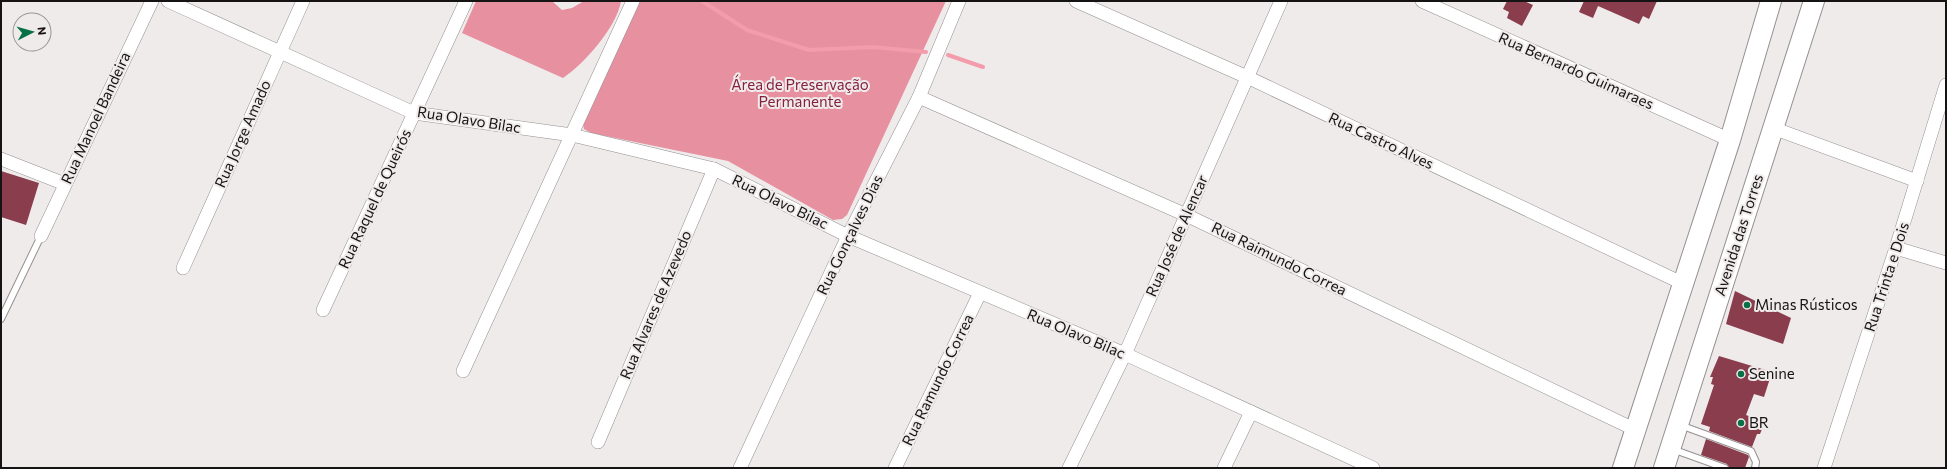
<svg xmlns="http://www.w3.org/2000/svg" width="1947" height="469" font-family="Commissioner,sans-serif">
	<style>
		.forest { fill: #e791a0 }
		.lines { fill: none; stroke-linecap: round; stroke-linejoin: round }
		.stream { stroke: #f39cab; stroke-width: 4 }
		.building { fill: #893d4d }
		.service-casing { stroke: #959091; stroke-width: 8 }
		.minor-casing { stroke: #959091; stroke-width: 14 }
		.primary-casing { stroke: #959091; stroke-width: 22 }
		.service { stroke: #fff; stroke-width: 6 }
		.minor { stroke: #fff; stroke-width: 13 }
		.primary { stroke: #fff; stroke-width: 20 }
		.poi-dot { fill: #087047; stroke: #f0ebeb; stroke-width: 1.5 }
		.labels { text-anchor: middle; stroke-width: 4; stroke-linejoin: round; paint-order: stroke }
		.street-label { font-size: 15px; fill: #151314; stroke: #f0ebeb }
		.park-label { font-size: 15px; fill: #85213e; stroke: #f0ebeb }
		.poi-label { font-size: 15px; fill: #151314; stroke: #f0ebeb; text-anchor: start }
	</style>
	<rect width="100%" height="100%" fill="#f0ebeb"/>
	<g class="forest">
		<path d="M 476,1 L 552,1 L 562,10 L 572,8 L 584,1 L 621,1 C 617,27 584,64 563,78 L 462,33 Z"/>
		<path d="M 640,1 L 946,1 L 847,215 L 842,219 L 833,220 L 728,161 L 591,133 L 584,129 L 583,124 Z"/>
	</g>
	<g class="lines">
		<g class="stream">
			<path d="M 702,1 L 747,30 L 809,50 L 873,47 L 926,52"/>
			<path d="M 948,55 L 983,67"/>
		</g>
	</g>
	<g class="building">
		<path d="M 1507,1 L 1524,1 L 1533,5 L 1522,26 L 1507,18 L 1509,12 L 1503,9 Z"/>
		<path d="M 1584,1 L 1657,1 L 1649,19 L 1643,16 L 1639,24 L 1598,6 L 1593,18 L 1579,12 Z"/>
		<path d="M 1,171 L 39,183 L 26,225 L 1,217 Z"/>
		<path d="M 1735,291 L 1791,318 L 1783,344 L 1726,324 Z"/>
		<path d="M 1719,356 L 1772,372 L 1764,397 L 1754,394 L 1746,415 L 1765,422 L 1760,434 L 1757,434 L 1752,447 L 1709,431 L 1710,427 L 1701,424 L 1714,385 L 1711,384 L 1713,377 L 1710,377 Z"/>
		<path d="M 1706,439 L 1748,455 L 1749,457 L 1745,468 L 1729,468 L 1727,464 L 1701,455 Z"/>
	</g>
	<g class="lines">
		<g class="service-casing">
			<g id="service">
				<path d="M 1,319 L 41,236"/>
				<path d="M 1680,425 L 1751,451 L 1756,462 L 1755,468"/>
				<path d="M 1672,449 L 1725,468"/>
			</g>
		</g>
		<g class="minor-casing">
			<g id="minor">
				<path d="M 168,1 L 414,113 L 572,135 L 714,169 L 848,236 L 1125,354 L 1373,468"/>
				<path d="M 1076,1 L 1247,77 L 1684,284"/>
				<path d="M 1422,1 L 1730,140"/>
				<path d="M 919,97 L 1186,215 L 1636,430"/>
				<path d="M 1773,128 L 1917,181"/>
				<path d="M 1,159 L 65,184"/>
				<path d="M 41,236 L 152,1"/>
				<path d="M 1896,248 L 1946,263"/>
				<path d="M 183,268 L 303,1"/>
				<path d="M 323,310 L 466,1"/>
				<path d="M 463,371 L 633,1"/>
				<path d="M 598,442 L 714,169"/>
				<path d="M 740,468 L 848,236 L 919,97 L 959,1"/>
				<path d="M 895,468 L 980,293"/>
				<path d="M 1069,468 L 1125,354 L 1281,1"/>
				<path d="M 1224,468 L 1251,412"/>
				<path d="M 1824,468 L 1896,248 L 1946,85"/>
			</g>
		</g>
		<g class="primary-casing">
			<g id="primary">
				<path d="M 1623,468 L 1730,140 L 1771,1"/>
				<path d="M 1664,468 L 1814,1"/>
			</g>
		</g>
		<use href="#service" class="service"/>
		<use href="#minor" class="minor"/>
		<use href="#primary" class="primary"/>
	</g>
	<g class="poi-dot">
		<circle cx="1747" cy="305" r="4"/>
		<circle cx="1741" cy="374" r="4"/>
		<circle cx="1741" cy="423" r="4"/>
	</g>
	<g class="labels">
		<g class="street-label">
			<text transform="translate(1576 71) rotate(24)" y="5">Rua Bernardo Guimaraes</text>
			<text transform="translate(96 118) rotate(-65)" y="5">Rua Manoel Bandeira</text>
			<text transform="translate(469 120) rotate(9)" y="5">Rua Olavo Bilac</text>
			<text transform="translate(243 134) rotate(-66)" y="5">Rua Jorge Amado</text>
			<text transform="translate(1381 141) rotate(25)" y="5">Rua Castro Alves</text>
			<text transform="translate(375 199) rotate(-65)" y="5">Rua Raquel de Queirós</text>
			<text transform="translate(780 202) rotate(26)" y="5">Rua Olavo Bilac</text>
			<text transform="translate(850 235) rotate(-64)" y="5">Rua Gonçalves Dias</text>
			<text transform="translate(1739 235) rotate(-72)" y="5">Avenida das Torres</text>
			<text transform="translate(1177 236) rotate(-66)" y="5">Rua José de Alencar</text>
			<text transform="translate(1279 259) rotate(26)" y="5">Rua Raimundo Correa</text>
			<text transform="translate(1887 277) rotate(-72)" y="5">Rua Trinta e Dois</text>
			<text transform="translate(656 305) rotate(-67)" y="5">Rua Alvares de Azevedo</text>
			<text transform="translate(1076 334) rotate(23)" y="5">Rua Olavo Bilac</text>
			<text transform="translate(938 380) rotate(-64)" y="5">Rua Ramundo Correa</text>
		</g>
		<g class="park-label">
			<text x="800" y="90">Área de Preservação<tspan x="800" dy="17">Permanente</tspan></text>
		</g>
		<g class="poi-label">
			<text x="1755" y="310">Minas Rústicos</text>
			<text x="1749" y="379">Senine</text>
			<text x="1749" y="428">BR</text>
		</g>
	</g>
	<rect width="1947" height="469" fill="none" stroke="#151314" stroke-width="4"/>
	<g transform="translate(32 32) rotate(84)"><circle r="19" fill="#f0ebeb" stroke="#989595"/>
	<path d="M0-3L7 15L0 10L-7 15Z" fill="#087047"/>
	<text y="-6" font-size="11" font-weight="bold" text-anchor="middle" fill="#151314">N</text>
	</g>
</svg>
